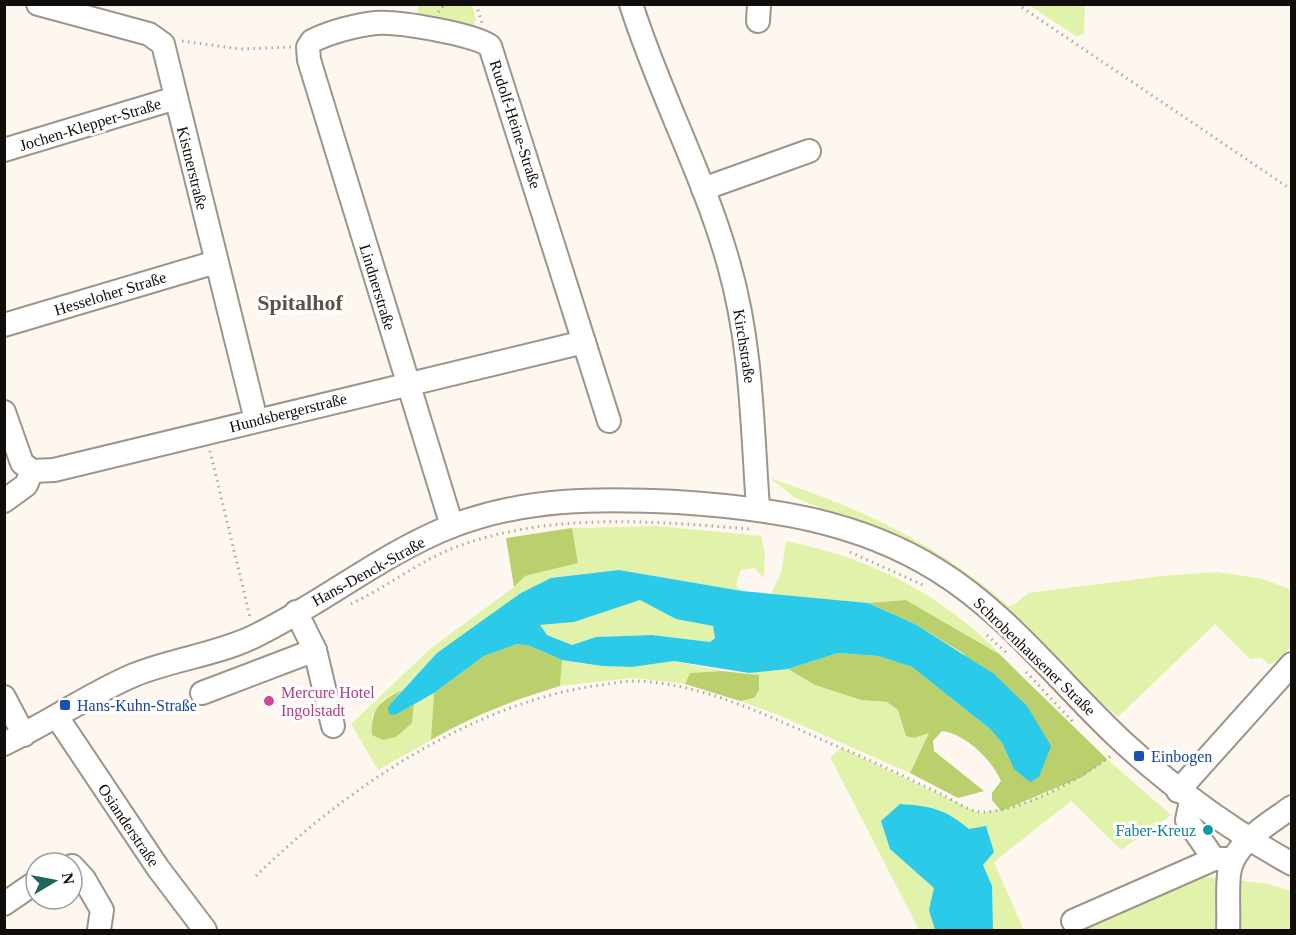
<svg xmlns="http://www.w3.org/2000/svg" width="1296" height="935" font-family="'Times New Roman',serif">
	<style>
		.green { fill: #e1f3ab }
		.forest { fill: #bad06c }
		.water { fill: #2ccae9; fill-rule: evenodd }
		.lines { fill: none; stroke-linecap: round; stroke-linejoin: round }
		.minor-casing { stroke: #9d958c; stroke-width: 26 }
		.path { stroke: #aea8a2; stroke-width: 3; stroke-dasharray: 1.5 4.5; stroke-linecap: butt }
		.minor { stroke: #fff; stroke-width: 22 }
		.hotel-dot { fill: #d1479c; stroke: #fff; stroke-width: 2 }
		.transit-dot { fill: #1a4fb4; stroke: #fff; stroke-width: 2 }
		.culture-dot { fill: #0f9aa8; stroke: #fff; stroke-width: 2 }
		.labels { text-anchor: middle; stroke-width: 6; stroke-linejoin: round; paint-order: stroke }
		.street-label { font-size: 16px; fill: #100d0a; stroke: #fff }
		.hotel-label { font-size: 16px; fill: #b23c85; stroke: #fff; text-anchor: start }
		.transit-label { font-size: 16px; fill: #164399; stroke: #fff; text-anchor: start }
		.culture-label { font-size: 16px; fill: #0d838f; stroke: #fff; text-anchor: end }
		.district-label { font-size: 22px; font-weight: bold; fill: #5b544b; stroke: #fff }
	</style>
	<rect width="100%" height="100%" fill="#fef7ef"/>
	<g class="green">
		<path d="M 417,5 L 472,5 L 476,20 L 473,25 L 419,17 Z"/>
		<path d="M 1029,5 L 1085,5 L 1084,34 L 1076,36 Z"/>
		<path d="M 770,478 C 866,511 931,540 1009,606 L 1014,605 L 1028,593 L 1161,576 L 1218,572 L 1263,579 L 1291,590 L 1291,647 L 1276,662 L 1269,664 L 1261,658 L 1250,659 L 1215,624 L 1118,717 L 1054,661 L 871,527 L 795,498 Z"/>
		<path d="M 658,526 L 761,536 L 765,555 L 764,578 L 754,568 L 741,570 L 736,585 L 742,591 L 619,570 L 437,653 L 402,690 L 384,699 L 372,715 L 372,735 L 396,737 L 412,723 L 414,704 L 434,693 L 431,740 L 378,770 L 351,724 L 430,649 L 514,587 L 524,576 L 578,563 L 572,528 Z"/>
		<path d="M 786,541 C 890,562 962,607 1031,687 L 999,654 L 906,600 L 868,603 L 771,594 L 781,573 Z"/>
		<path d="M 640,600 L 676,619 L 714,626 L 715,637 L 710,642 L 652,635 L 596,637 L 572,645 L 546,635 L 540,625 L 574,622 Z"/>
		<path d="M 562,660 L 602,666 L 632,667 L 674,661 L 722,671 L 690,673 L 685,684 L 633,678 L 560,686 Z"/>
		<path d="M 788,669 L 815,685 L 861,700 L 887,702 L 898,710 L 914,738 L 929,733 L 910,773 L 776,714 L 740,701 L 754,698 L 759,675 L 749,673 Z"/>
		<path d="M 841,748 L 979,813 C 1023,808 1071,785 1107,759 L 1171,815 L 1121,850 L 1071,801 L 994,862 L 1024,930 L 919,930 L 830,757 Z"/>
		<path d="M 1200,876 L 1269,884 L 1291,891 L 1291,930 L 1065,930 Z"/>
	</g>
	<g class="forest">
		<path d="M 572,528 L 578,563 L 525,576 L 514,587 L 506,538 Z"/>
		<path d="M 906,600 L 999,654 L 1107,759 L 1082,777 L 1001,811 L 992,800 L 992,793 L 1001,781 C 992,760 966,734 942,731 L 933,741 L 934,751 L 984,791 L 958,798 L 910,773 L 929,733 L 914,738 L 906,736 L 898,710 L 887,702 L 861,700 L 815,685 L 788,669 L 838,653 L 878,656 L 912,667 L 990,729 L 1002,743 L 1014,769 L 964,654 L 915,624 L 868,603 Z"/>
		<path d="M 517,644 L 530,646 L 562,660 L 560,686 C 513,700 473,716 431,740 L 434,693 L 484,656 Z"/>
		<path d="M 722,671 L 759,675 L 759,690 L 754,698 L 740,701 L 685,684 L 690,673 Z"/>
		<path d="M 402,690 L 392,702 L 395,715 L 414,704 L 412,723 L 396,737 L 383,740 L 372,735 C 371,708 379,702 402,690 Z"/>
	</g>
	<g class="water">
		<path d="M 619,570 L 742,591 L 868,603 L 915,624 L 994,674 L 1027,706 L 1051,746 L 1039,777 L 1030,782 L 1014,769 L 1002,743 L 990,729 L 912,667 L 878,656 L 838,653 L 788,669 L 749,673 L 674,661 L 632,667 L 602,666 L 562,660 L 530,646 L 517,644 L 484,656 L 434,693 L 395,715 L 389,714 L 388,707 L 392,702 L 437,653 L 521,593 L 551,578 ZM 640,600 L 676,619 L 713,626 L 715,638 L 710,642 L 652,635 L 596,637 L 572,645 L 547,635 L 540,625 L 574,622 Z"/>
		<path d="M 900,804 C 931,806 945,809 969,829 L 986,826 L 994,852 L 983,865 L 992,886 L 993,930 L 935,930 L 929,910 L 934,888 L 890,849 L 881,821 Z"/>
	</g>
	<g class="lines">
		<g class="minor-casing">
			<g id="minor">
				<path d="M 38,4 L 149,34 L 163,44 L 256,420"/>
				<path d="M 631,4 C 659,93 704,175 729,265 C 752,346 752,425 758,508"/>
				<path d="M 758,21 L 759,4"/>
				<path d="M 4,150 L 176,98"/>
				<path d="M 703,189 L 809,151"/>
				<path d="M 4,325 L 216,262"/>
				<path d="M 4,412 L 22,463 L 32,471"/>
				<path d="M 32,471 L 54,470 L 584,342"/>
				<path d="M 4,501 L 26,485 L 32,471"/>
				<path d="M 452,526 L 309,60 L 308,47 L 312,41 C 330,32 356,25 376,23 C 397,21 473,34 490,46 L 609,421"/>
				<path d="M 296,612 L 315,650 L 333,726"/>
				<path d="M 202,693 L 315,650"/>
				<path d="M 4,697 L 24,735"/>
				<path d="M 57,717 L 158,868 L 205,930"/>
				<path d="M 4,744 C 49,723 89,694 134,675 C 173,659 215,655 253,637 C 322,604 381,554 452,526 C 524,498 600,498 677,502 C 768,508 857,520 937,570 C 1010,615 1062,686 1125,744 C 1178,792 1229,829 1292,864"/>
				<path d="M 1178,791 L 1292,664"/>
				<path d="M 1191,801 L 1187,820 L 1214,859 L 1227,859"/>
				<path d="M 72,866 L 84,879 L 102,910 L 99,930"/>
				<path d="M 4,904 L 36,882"/>
				<path d="M 1073,921 L 1214,859"/>
				<path d="M 1228,930 C 1229,912 1227,892 1229,874 C 1232,844 1270,823 1292,807"/>
			</g>
		</g>
		<g class="path">
			<path d="M 476,4 L 482,23"/>
			<path d="M 1017,4 L 1292,190"/>
			<path d="M 438,12 L 445,4"/>
			<path d="M 182,41 L 240,49 L 291,47"/>
			<path d="M 210,451 L 250,617"/>
			<path d="M 850,552 L 923,585"/>
			<path d="M 351,604 C 387,587 419,561 456,547 C 550,512 652,521 750,529"/>
			<path d="M 987,635 L 1009,655"/>
			<path d="M 1026,672 L 1073,722"/>
			<path d="M 256,876 C 344,789 477,700 602,685 C 613,683 624,681 635,681 C 704,683 772,718 834,745 C 871,760 907,778 943,795 C 954,801 970,812 982,812 C 1022,812 1080,779 1112,755"/>
		</g>
		<use href="#minor" class="minor"/>
	</g>
	<circle class="hotel-dot" cx="269" cy="701" r="6"/>
	<g class="transit-dot">
		<rect x="59" y="699" width="12" height="12" rx="3"/>
		<rect x="1133" y="750" width="12" height="12" rx="3"/>
	</g>
	<circle class="culture-dot" cx="1208" cy="830" r="6"/>
	<g class="labels">
		<g class="street-label">
			<text transform="translate(90 124) rotate(-17)" y="6">Jochen-Klepper-Straße</text>
			<text transform="translate(516 124) rotate(72)" y="6">Rudolf-Heine-Straße</text>
			<text transform="translate(193 168) rotate(76)" y="6">Kistnerstraße</text>
			<text transform="translate(378 287) rotate(73)" y="6">Lindnerstraße</text>
			<text transform="translate(110 293) rotate(-17)" y="6">Hesseloher Straße</text>
			<text transform="translate(745 346) rotate(81)" y="6">Kirchstraße</text>
			<text transform="translate(288 412) rotate(-14)" y="6">Hundsbergerstraße</text>
			<text transform="translate(368 571) rotate(-29)" y="6">Hans-Denck-Straße</text>
			<text transform="translate(1035 656) rotate(44)" y="6">Schrobenhausener Straße</text>
			<text transform="translate(129 825) rotate(56)" y="6">Osianderstraße</text>
		</g>
		<g class="hotel-label">
			<text x="281" y="698">Mercure Hotel<tspan x="281" dy="18">Ingolstadt</tspan></text>
		</g>
		<g class="transit-label">
			<text x="77" y="711">Hans-Kuhn-Straße</text>
			<text x="1151" y="762">Einbogen</text>
		</g>
		<g class="culture-label">
			<text x="1196" y="836">Faber-Kreuz</text>
		</g>
		<g class="district-label">
			<text x="300" y="310">Spitalhof</text>
		</g>
	</g>
	<rect width="1296" height="935" fill="none" stroke="#100d0a" stroke-width="12"/>
	<g transform="translate(54 881) rotate(80)"><circle r="28" fill="#ffffff" stroke="#9f9e9d" stroke-width="1.5"/>
	<path d="M0-4.5L10 22L0 15L-10 22Z" fill="#1f665a"/>
	<text y="-9" font-size="16" font-weight="bold" text-anchor="middle" fill="#100d0a">N</text>
	</g>
</svg>
